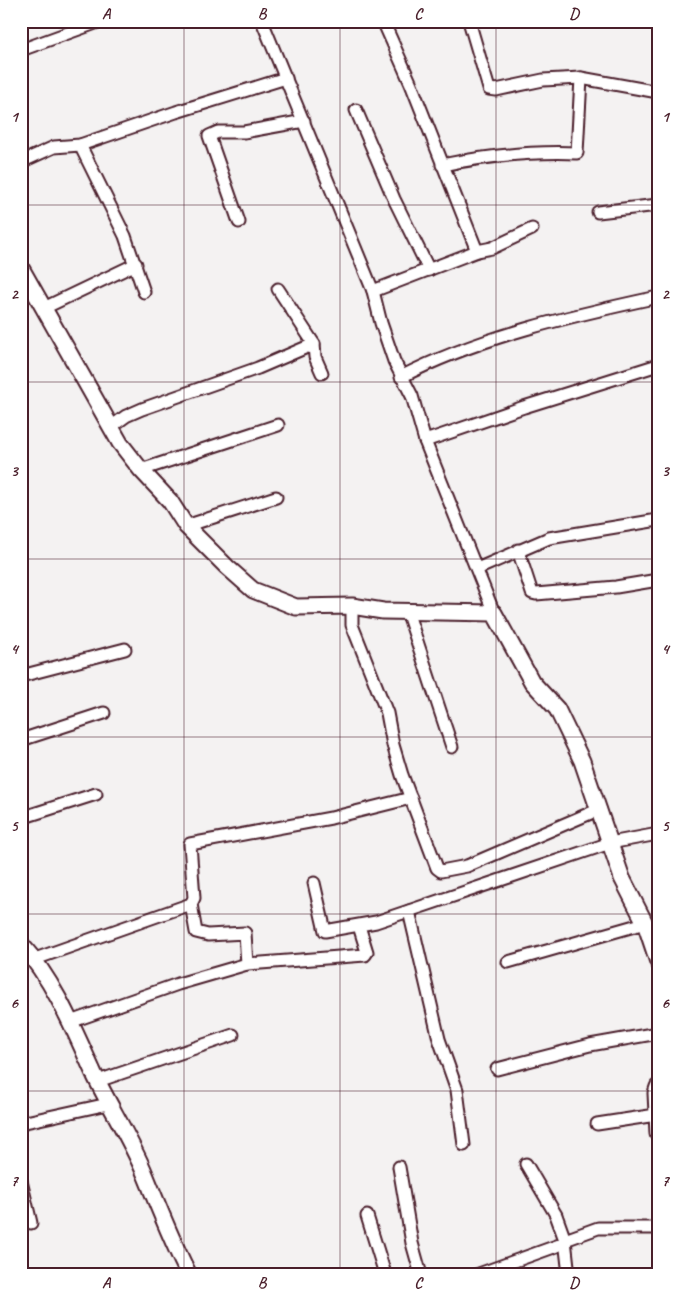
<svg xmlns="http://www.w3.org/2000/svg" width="679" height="1296" font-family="Caveat,sans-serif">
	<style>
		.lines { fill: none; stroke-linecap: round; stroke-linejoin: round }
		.street-casing { stroke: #4a1f2b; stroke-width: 15 }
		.secondary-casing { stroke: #4a1f2b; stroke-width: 19 }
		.street { stroke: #fff; stroke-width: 11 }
		.secondary { stroke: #fff; stroke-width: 15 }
		.grid { fill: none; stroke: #4a1f2b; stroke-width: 1; stroke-opacity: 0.55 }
		.neatline { fill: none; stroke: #4a1f2b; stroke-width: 2 }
		.grid-label { font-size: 16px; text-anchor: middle; font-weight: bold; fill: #4a1f2b }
	</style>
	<rect width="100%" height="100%" fill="#f4f2f2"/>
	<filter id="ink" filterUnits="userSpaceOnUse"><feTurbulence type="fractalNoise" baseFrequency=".02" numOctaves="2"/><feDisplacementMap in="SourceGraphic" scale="10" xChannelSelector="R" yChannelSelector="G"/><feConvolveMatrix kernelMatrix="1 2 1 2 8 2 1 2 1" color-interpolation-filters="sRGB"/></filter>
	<g filter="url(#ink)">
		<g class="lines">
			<g class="street-casing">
				<g id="street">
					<path d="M 262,21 L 373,291 L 381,323 L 394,361 L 412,396 L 425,441 L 494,613"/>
					<path d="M 383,21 L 411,84 L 477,251"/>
					<path d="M 469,21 L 489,89 L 496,90 L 543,80 L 581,78 L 658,92"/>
					<path d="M 21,50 L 101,21"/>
					<path d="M 356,110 L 394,199 L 429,270"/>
					<path d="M 80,145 L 125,236 L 144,292"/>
					<path d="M 21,162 L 54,147 L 80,145 L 176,112 L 286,78"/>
					<path d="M 442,165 C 487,156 531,151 577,153 L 581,78"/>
					<path d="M 598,212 L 658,205"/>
					<path d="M 239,222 L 209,136 L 218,132 L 244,132 L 304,121"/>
					<path d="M 278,289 L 314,344 L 315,357 L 322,373"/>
					<path d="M 373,291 L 477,251 L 492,248 L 532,229"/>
					<path d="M 44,308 L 136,264"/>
					<path d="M 401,377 C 481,336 570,316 658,297"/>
					<path d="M 111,427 L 126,416 L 142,409 L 258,368 L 314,344"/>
					<path d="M 425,441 L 524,407 L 658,365"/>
					<path d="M 141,470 L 278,425"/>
					<path d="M 186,526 L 276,497"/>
					<path d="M 518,550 L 532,593 L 536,594 L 616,587 L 658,580"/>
					<path d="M 477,569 L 549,538 L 658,520"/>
					<path d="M 352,606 L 352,625 L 387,713 L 393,745 L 402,775 L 437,868 L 441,871 L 467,866 L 600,809"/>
					<path d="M 407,611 L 452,747"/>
					<path d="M 21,676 L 125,649"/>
					<path d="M 21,740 L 104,713"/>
					<path d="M 21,818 L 96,794"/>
					<path d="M 314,883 L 325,931 L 376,922 L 610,843 L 658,834"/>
					<path d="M 191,904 L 194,898 L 190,844 L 331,818 L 411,798"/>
					<path d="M 409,911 L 439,1039 L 457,1090 L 464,1145"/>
					<path d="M 35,959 L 191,904 L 196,932 L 208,935 L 245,933 L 247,964"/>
					<path d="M 508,962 L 645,923"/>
					<path d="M 70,1022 L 178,984 L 247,964 L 365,955 L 367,952 L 359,926"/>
					<path d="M 497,1069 L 590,1045 L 658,1033"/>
					<path d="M 98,1081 L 233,1035"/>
					<path d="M 21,1123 L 108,1104"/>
					<path d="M 597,1124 L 656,1115"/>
					<path d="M 526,1164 L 556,1215 L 565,1240 L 569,1275"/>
					<path d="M 399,1167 L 412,1243 L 421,1275"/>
					<path d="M 21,1181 L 31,1223"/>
					<path d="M 367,1216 L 385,1274"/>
					<path d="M 565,1240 L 598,1228 L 658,1228"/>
					<path d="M 476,1275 L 565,1243"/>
				</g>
			</g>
			<g class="secondary-casing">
				<g id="secondary">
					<path d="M 21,268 L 120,443 L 141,470 L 170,501 L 186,526 L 227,567 L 253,590 L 296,607 L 352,606 L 383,611 L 494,613 L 532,682 L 557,709 L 582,761 L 622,878 L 645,923 L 658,962"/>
					<path d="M 21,944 C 55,982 74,1030 95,1076 C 111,1109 131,1140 145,1174 C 159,1208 172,1242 189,1275"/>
					<path d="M 658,1087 L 656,1093 L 658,1134"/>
				</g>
			</g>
			<use href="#street" class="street"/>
			<use href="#secondary" class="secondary"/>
		</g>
	</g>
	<path class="grid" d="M 184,21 L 184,1275M 340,21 L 340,1275M 496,21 L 496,1275M 21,205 L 658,205M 21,382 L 658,382M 21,559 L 658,559M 21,737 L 658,737M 21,914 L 658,914M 21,1091 L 658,1091"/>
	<rect width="679" height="1296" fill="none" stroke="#fff" stroke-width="55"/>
	<rect x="28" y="28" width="624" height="1240" class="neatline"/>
	<g class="grid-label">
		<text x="106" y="19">A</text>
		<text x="262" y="19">B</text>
		<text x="418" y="19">C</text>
		<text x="574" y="19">D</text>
		<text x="14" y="122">1</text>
		<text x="665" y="122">1</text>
		<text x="14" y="299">2</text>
		<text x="665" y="299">2</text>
		<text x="14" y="476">3</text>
		<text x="665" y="476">3</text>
		<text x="14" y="654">4</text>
		<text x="665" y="654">4</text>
		<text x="14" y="831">5</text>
		<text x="665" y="831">5</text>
		<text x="14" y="1008">6</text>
		<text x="665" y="1008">6</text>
		<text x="14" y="1186">7</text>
		<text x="665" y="1186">7</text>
		<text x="106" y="1288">A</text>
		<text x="262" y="1288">B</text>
		<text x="418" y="1288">C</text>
		<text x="574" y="1288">D</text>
	</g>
</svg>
